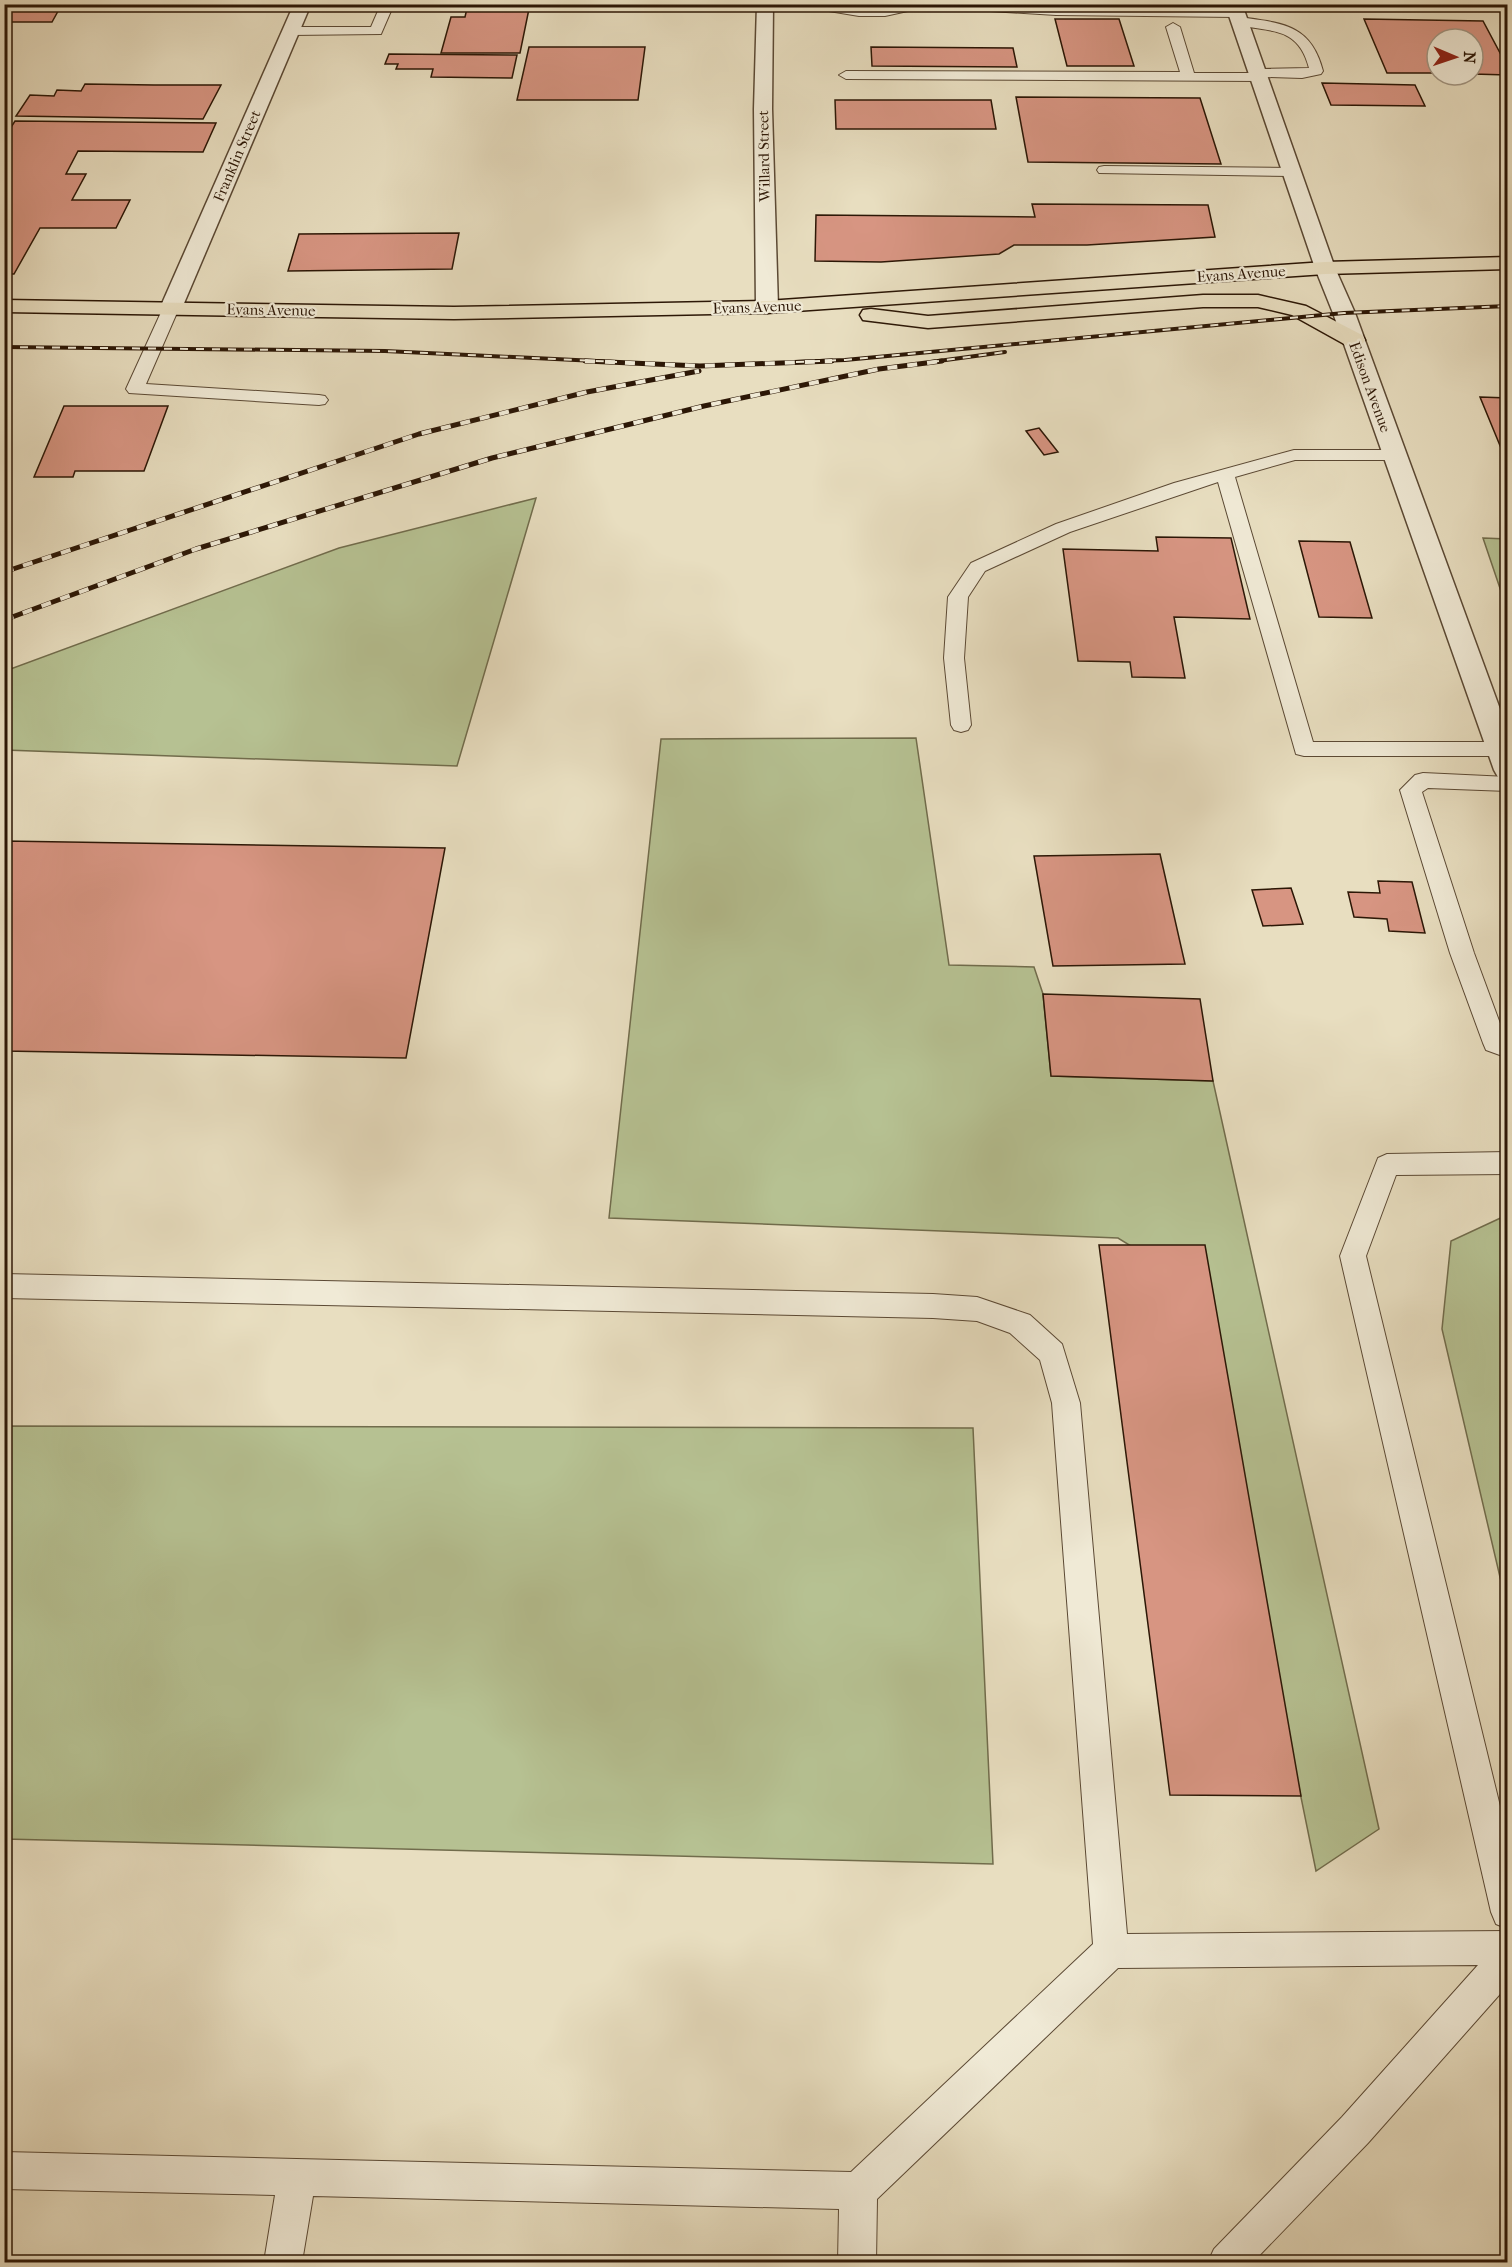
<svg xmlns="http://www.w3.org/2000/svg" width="1512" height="2267" font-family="'IM FELL French Canon',serif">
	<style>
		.green { fill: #b6c192; stroke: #716c4c; stroke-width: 1.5 }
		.building { fill: #d79582; stroke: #2c1706; stroke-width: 1.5 }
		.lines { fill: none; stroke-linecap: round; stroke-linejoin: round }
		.service-casing { stroke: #5b4934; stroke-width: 2 }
		.minor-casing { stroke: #5b4934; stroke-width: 3 }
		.tertiary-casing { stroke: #5b4934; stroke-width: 3 }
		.primary-casing { stroke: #2c1706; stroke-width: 3 }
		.service { fill: #f0ead6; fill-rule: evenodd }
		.minor { fill: #f0ead6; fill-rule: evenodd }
		.tertiary { fill: #f0ead6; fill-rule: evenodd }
		.primary { fill: #e8dec0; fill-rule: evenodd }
		.rail-far1-casing { stroke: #2c1706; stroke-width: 4 }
		.rail-casing { stroke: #2c1706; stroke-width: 5 }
		.rail-far1 { stroke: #f0ead6; stroke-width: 2; stroke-dasharray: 8; stroke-linecap: butt }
		.rail { stroke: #f0ead6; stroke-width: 4; stroke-dasharray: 10; stroke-linecap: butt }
		.labels { text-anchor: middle; stroke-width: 4.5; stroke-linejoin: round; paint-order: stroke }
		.far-street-label { font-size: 15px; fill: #2c1706; stroke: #f0ead6 }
	</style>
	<rect width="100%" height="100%" fill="#e8dec0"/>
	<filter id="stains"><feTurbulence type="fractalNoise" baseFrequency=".00333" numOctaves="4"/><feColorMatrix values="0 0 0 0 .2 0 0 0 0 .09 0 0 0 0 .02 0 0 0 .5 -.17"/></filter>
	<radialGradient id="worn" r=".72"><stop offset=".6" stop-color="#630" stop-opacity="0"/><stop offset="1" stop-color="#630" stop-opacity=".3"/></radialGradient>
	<g class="green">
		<path d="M 536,498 L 457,766 L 5,750 L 5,671 L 339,548 Z"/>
		<path d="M 1483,538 L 1507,539 L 1507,609 Z"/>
		<path d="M 916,738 L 949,965 L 1034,967 L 1043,994 L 1051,1076 L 1213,1081 L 1379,1829 L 1316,1871 L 1209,1345 L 1186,1280 L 1118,1238 L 609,1218 L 661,739 Z"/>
		<path d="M 1507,1215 L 1507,1607 L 1442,1329 L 1451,1241 Z"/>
		<path d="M 5,1426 L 973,1428 L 993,1864 L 5,1839 Z"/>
	</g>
	<g class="building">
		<path d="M 4,4 L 62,4 L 52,22 L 4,22 Z"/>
		<path d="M 468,4 L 530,4 L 520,53 L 441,53 L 451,17 L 465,17 Z"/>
		<path d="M 1055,19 L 1119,19 L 1134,66 L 1067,66 Z"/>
		<path d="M 1364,19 L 1483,21 L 1508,68 L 1508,75 L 1473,74 L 1473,39 L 1437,39 L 1437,73 L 1387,73 Z"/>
		<path d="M 529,47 L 645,47 L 638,100 L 517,100 Z"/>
		<path d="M 871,47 L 1013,48 L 1017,67 L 872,66 Z"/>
		<path d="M 389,54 L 517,55 L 512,78 L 431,77 L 433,69 L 396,69 L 398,64 L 385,64 Z"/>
		<path d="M 1322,83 L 1415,85 L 1425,106 L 1331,105 Z"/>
		<path d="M 85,84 L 154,85 L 221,85 L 203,119 L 16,116 L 30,95 L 54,96 L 57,90 L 81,91 Z"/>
		<path d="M 1016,97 L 1200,98 L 1221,164 L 1028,162 Z"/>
		<path d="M 835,100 L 991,100 L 996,129 L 836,129 Z"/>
		<path d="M 15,121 L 216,123 L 203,152 L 78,151 L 66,174 L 86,174 L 72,200 L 130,200 L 116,228 L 40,228 L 14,274 L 4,274 L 4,138 Z"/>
		<path d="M 1032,204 L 1208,205 L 1215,237 L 1087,245 L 1014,245 L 999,254 L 881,262 L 815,261 L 816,215 L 1035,217 Z"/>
		<path d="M 459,233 L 452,269 L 288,271 L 299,234 Z"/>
		<path d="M 1480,397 L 1508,398 L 1508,465 Z"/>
		<path d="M 64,406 L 168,406 L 144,471 L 75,471 L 73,477 L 34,477 Z"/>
		<path d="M 1039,428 L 1058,452 L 1044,455 L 1026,431 Z"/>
		<path d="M 1156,537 L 1231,538 L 1250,619 L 1174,617 L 1185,678 L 1132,677 L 1130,662 L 1078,661 L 1063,549 L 1158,551 Z"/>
		<path d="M 1299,541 L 1350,542 L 1372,618 L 1319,617 Z"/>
		<path d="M 4,841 L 445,848 L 406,1058 L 4,1051 Z"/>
		<path d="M 1160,854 L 1185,964 L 1053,966 L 1034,856 Z"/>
		<path d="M 1378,881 L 1412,882 L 1425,933 L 1389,931 L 1387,919 L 1354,917 L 1348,892 L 1380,893 Z"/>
		<path d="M 1291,888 L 1303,924 L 1263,926 L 1252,890 Z"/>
		<path d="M 1043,994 L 1200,999 L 1213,1081 L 1051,1076 Z"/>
		<path d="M 1099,1245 L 1205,1245 L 1301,1796 L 1170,1795 Z"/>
	</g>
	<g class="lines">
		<g class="service-casing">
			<g id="service">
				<path d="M 381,4 L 394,4 L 381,34 L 291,35 L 284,31 L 291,27 L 371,27 Z"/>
				<path d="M 815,4 L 835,4 L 859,9 L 904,4 L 1009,4 L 1236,9 L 1243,13 L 1236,17 L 1056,15 L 926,7 L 885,16 L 859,16 L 829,11 Z"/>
				<path d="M 1239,17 C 1282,23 1311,24 1323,71 L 1321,74 L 1302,78 L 1266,77 L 1259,81 L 846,79 L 839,75 L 846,71 L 1180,72 L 1166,27 L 1173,23 L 1180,27 L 1194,73 L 1250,73 L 1257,69 L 1309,68 C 1298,25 1270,33 1234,24 L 1232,21 L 1234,18 Z"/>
				<path d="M 1104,166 L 1292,168 L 1299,172 L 1292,176 L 1099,173 L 1097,170 L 1099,167 Z"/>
				<path d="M 171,303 L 179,308 L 146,384 L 319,395 L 325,396 L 328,400 L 325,404 L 319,405 L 129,393 L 126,389 L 163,308 Z"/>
				<path d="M 1294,450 L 1395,450 L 1401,451 L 1404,455 L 1401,459 L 1395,460 L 1295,460 L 1235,477 L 1313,742 L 1500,742 L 1508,744 L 1508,754 L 1500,756 L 1304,756 L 1296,754 L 1218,482 L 1070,532 L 985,571 L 968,597 L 964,658 L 971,725 L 968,730 L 961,732 L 954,730 L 951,725 L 944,658 L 948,597 L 971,563 L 1056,524 L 1174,483 Z"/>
				<path d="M 1423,773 L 1508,777 L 1508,791 L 1428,788 L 1422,792 L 1474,953 L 1505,1037 L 1508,1038 L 1508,1058 L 1486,1050 L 1483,1043 L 1450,953 L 1400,790 L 1415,775 Z"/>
				<path d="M 1508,1152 L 1508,1174 L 1396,1175 L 1366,1256 L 1508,1839 L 1508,1929 L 1496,1924 L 1491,1912 L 1340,1256 L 1378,1158 L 1387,1154 Z"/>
				<path d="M 4,1274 L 933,1294 L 977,1297 L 1030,1315 L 1062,1344 L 1080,1403 L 1127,1934 L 1508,1931 L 1508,1985 L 1368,2143 L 1253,2262 L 1208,2262 L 1214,2249 L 1342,2117 L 1478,1965 L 1118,1968 L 877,2199 L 876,2262 L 838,2262 L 839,2209 L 313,2196 L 302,2262 L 264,2262 L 275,2195 L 4,2189 L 4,2152 L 851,2172 L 1093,1944 L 1052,1403 L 1040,1360 L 1010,1333 L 977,1321 L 933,1318 L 4,1298 Z"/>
			</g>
		</g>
		<g class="minor-casing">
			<g id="minor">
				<path d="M 294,4 L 311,4 L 182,308 L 178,312 L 171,314 L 164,312 L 160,308 Z"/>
				<path d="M 757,4 L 773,4 L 772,109 L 778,307 L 774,311 L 767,313 L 760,311 L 756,307 L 754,109 Z"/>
			</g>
		</g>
		<g class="tertiary-casing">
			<path id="tertiary" d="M 1225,4 L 1242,4 L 1335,268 L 1355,313 L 1508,731 L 1508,779 L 1498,777 L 1494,770 L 1333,313 L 1315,268 Z"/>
		</g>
		<g class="primary-casing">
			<g id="primary">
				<path d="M 1508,257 L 1508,269 L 1325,274 L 767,313 L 454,319 L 4,312 L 4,300 L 454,307 L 767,301 L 1325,262 Z"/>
				<path d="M 1203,295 L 1258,295 L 1306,306 L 1362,335 L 1365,340 L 1362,345 L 1354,346 L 1346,345 L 1292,315 L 1258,307 L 1203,307 L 928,328 L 871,321 L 863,320 L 860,315 L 863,310 L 871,309 L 928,316 Z"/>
			</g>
		</g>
		<use href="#service" class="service"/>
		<use href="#minor" class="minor"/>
		<use href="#tertiary" class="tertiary"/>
		<use href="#primary" class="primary"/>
		<g class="rail-far1-casing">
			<g id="rail-far1">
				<path d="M 4,347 L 385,351 L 617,362"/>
				<path d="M 796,362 L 845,360 L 1344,313 L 1508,306"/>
				<path d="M 931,362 L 1005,352"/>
			</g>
		</g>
		<g class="rail-casing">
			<g id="rail">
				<path d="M 585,361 L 700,366 L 832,361"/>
				<path d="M 4,572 L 419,434 L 587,392 L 699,371"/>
				<path d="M 4,620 L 196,549 L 492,458 L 704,406 L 879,369 L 942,361"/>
			</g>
		</g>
		<use href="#rail-far1" class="rail-far1"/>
		<use href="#rail" class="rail"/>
	</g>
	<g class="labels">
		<g class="far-street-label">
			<text transform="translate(237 156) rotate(-67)" y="5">Franklin Street</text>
			<text transform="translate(764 156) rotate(-91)" y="5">Willard Street</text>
			<text transform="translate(1241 274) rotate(-4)" y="5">Evans Avenue</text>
			<text transform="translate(757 307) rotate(-2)" y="5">Evans Avenue</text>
			<text transform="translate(271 310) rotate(1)" y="5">Evans Avenue</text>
			<text transform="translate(1370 387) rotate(70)" y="5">Edison Avenue</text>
		</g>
	</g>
	<rect width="1512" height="2267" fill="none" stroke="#e8dec0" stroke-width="24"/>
	<rect x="6" y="6" width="1500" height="2255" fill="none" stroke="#2c1706" stroke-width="3"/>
	<rect x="12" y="12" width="1488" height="2243" fill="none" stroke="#2c1706" stroke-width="1.5"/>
	<g transform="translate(1455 57) rotate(92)"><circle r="28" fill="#f0ead6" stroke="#a29683" stroke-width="1.5"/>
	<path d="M0-4.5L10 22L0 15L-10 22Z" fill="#8f2418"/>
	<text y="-9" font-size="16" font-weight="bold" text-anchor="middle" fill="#2c1706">N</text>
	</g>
	<rect width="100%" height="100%" filter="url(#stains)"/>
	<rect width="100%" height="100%" fill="url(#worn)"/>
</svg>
